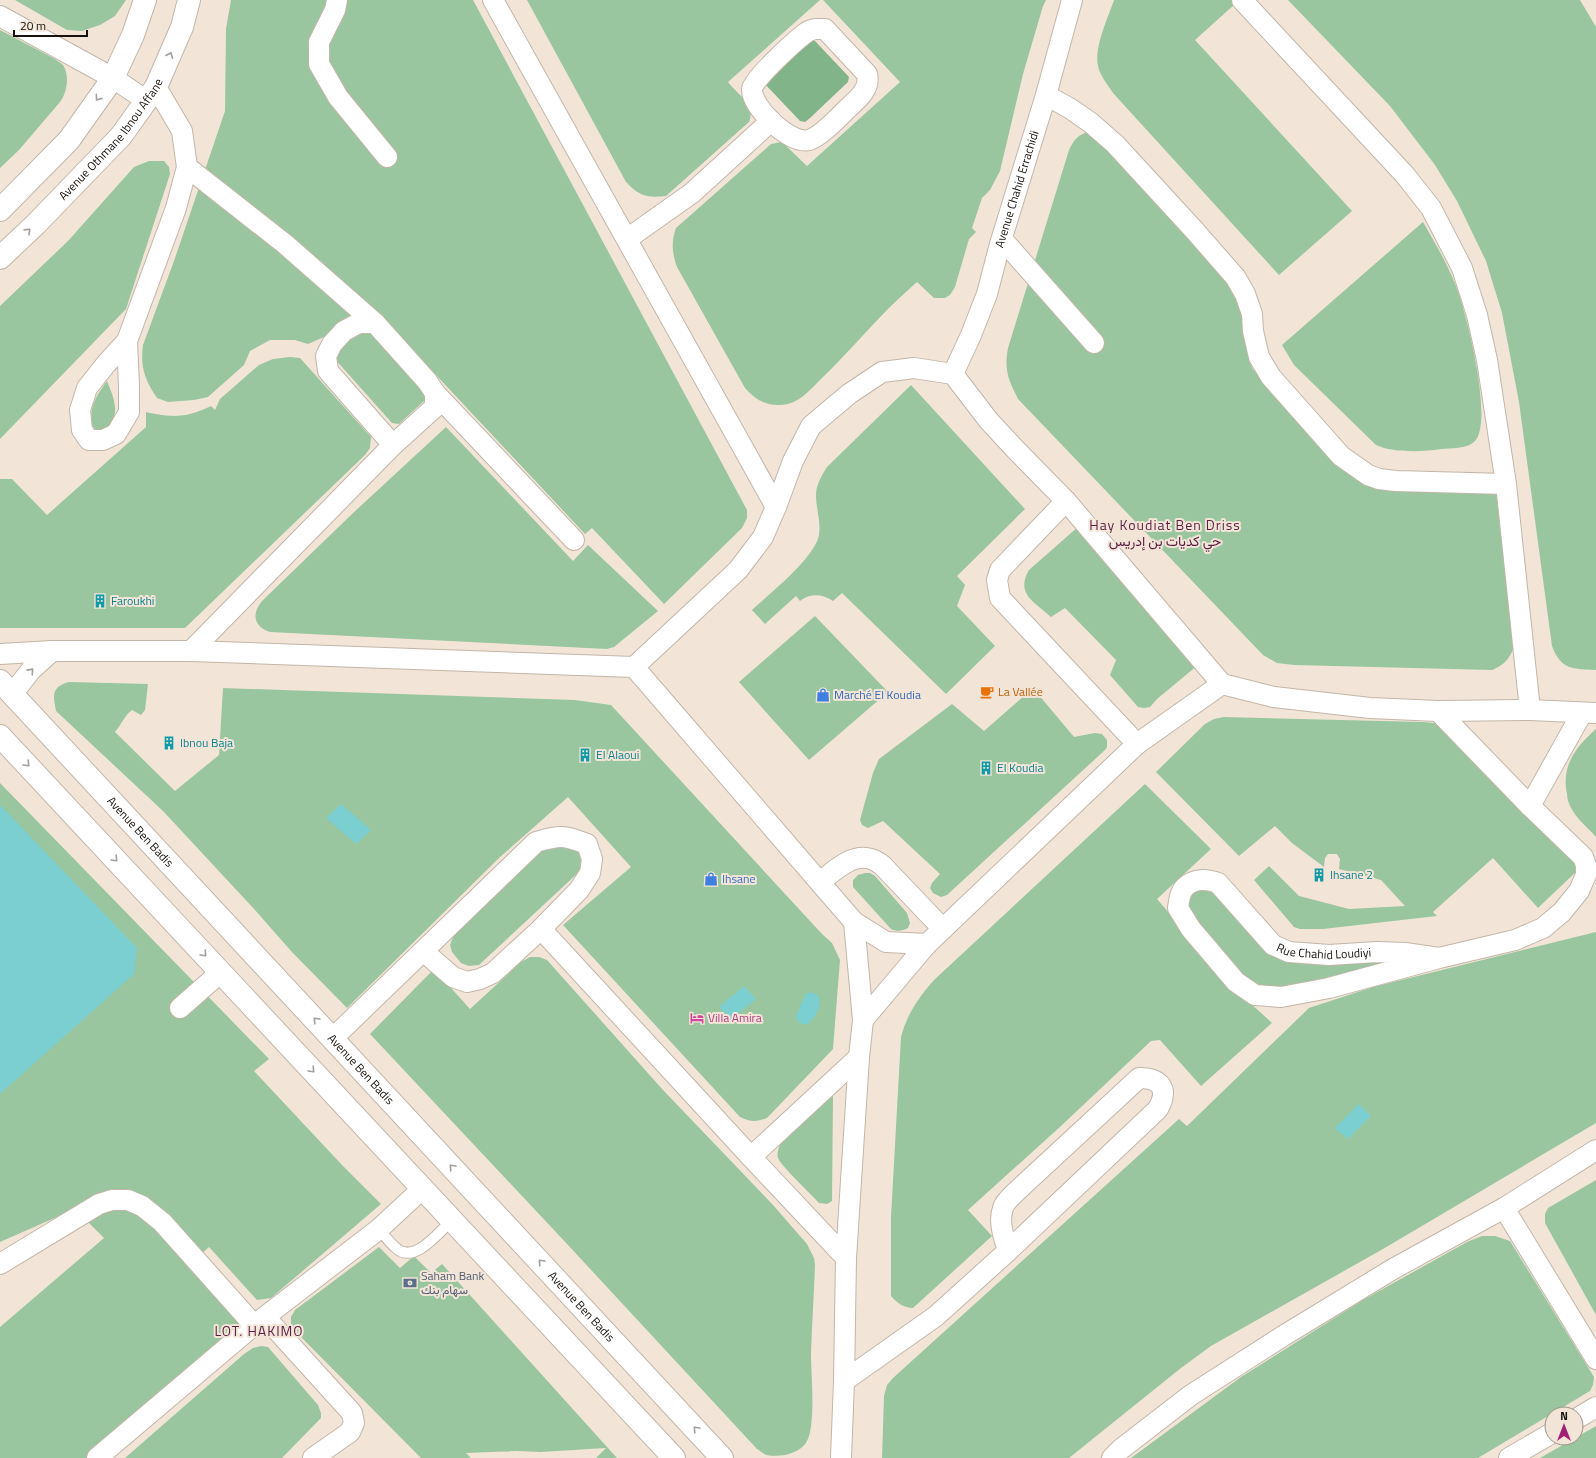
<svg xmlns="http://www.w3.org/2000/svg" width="1596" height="1458" font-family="'Titillium Web',Vazirmatn,sans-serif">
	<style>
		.green { fill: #99c69f }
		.forest { fill: #81b489 }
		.water { fill: #7bcfd0 }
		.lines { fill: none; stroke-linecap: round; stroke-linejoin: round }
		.service-casing { stroke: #c3b6a8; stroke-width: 12 }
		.minor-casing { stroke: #c3b6a8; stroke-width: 22 }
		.secondary-casing { stroke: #c3b6a8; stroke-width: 24 }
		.service { stroke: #fff; stroke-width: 10 }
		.minor { stroke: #fff; stroke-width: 20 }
		.secondary { stroke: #fff; stroke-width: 22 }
		.oneway { stroke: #a2a09e }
		.labels { text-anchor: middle; stroke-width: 4; stroke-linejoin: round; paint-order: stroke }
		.street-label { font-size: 12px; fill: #17120d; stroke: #f2e5d7 }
		.culture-label { font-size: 12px; fill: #0d838f; stroke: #f2e5d7; text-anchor: start }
		.food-label { font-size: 12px; fill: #c56008; stroke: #f2e5d7; text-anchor: start }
		.shop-label { font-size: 12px; fill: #366cbe; stroke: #f2e5d7; text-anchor: start }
		.hotel-label { font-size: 12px; fill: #b23c85; stroke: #f2e5d7; text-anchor: start }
		.service-label { font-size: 12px; fill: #4e5e75; stroke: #f2e5d7; text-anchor: start }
		.quarter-label { font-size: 14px; letter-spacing: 1px; fill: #5b1f45; stroke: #f2e5d7 }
	</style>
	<rect width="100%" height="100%" fill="#f2e5d7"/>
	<g class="green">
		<path d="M 15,0 L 126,0 L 115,16 L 100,25 L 82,31 L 67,30 Z"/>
		<path d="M 231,0 L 473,0 L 747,510 L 747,518 L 742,528 L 664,604 L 592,528 L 585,534 L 378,313 L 308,344 L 295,340 L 270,340 L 250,351 L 244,365 L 208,397 L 194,400 L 168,402 L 157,398 C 145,380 140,367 143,345 L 174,261 L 225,111 L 226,29 Z"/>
		<path d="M 527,0 L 820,0 L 728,82 C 737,94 756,105 749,122 L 666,196 C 647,198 639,196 626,182 Z"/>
		<path d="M 823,0 L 1046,0 L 1043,6 L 1023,74 L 1000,171 L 990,190 L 982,198 L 972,228 L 976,232 L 969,239 L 955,287 L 950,295 L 945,298 L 934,298 L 917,282 C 907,291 897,300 888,309 C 865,332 845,356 822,378 C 812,388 802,400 788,404 C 770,408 756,401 745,388 L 677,267 C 672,253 671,242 676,228 L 771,144 L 782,142 L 807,166 L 900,82 Z"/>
		<path d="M 1114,0 L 1232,0 L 1235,4 L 1195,40 L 1352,211 L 1279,275 L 1113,93 C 1108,85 1100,76 1098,66 C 1094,47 1108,18 1114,0 Z"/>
		<path d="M 1288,0 L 1580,0 L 1596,27 L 1596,670 C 1573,669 1561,670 1552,646 L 1519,402 L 1502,313 L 1486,261 L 1457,201 L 1435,165 L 1390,106 Z"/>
		<path d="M 0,30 L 55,59 C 57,61 61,63 63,65 C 70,76 67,93 60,102 L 19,150 L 0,168 Z"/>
		<path d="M 1088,132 L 1094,132 L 1229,282 L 1242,305 L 1243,323 L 1252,368 L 1330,454 L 1351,472 L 1487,492 L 1497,495 L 1501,503 L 1515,645 C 1509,659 1506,664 1492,670 L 1294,665 L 1277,663 L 1263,655 L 1018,399 C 1008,379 1004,370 1008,348 L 1069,150 C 1074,140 1077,135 1088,132 Z"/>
		<path d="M 149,161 L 164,161 L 169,167 L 170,174 L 126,309 L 0,439 L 0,306 L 68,241 L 134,167 Z"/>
		<path d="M 1423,222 C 1435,243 1447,263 1456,286 C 1466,311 1495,424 1474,442 C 1466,449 1451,448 1441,449 C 1423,452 1393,453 1376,445 L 1294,365 L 1282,345 Z"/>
		<path d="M 358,329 L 369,330 L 426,393 L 425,400 L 399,424 L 392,423 L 334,358 L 333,351 Z"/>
		<path d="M 290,357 L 300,358 L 371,437 L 370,448 L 365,455 L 185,628 L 0,628 L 0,479 L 12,479 L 47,515 L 146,427 L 146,412 C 173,418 186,418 211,406 L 215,410 L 220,399 L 259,365 L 273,359 Z"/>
		<path d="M 107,381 C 110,389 116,401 115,411 C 114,424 105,434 93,428 C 88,408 96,396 107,381 Z"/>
		<path d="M 911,385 L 1025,509 L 957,576 L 965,585 L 957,606 L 995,646 L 946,694 L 842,593 L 833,601 C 822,594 811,593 800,601 L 796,596 L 765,624 L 752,610 C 770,593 814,559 819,535 C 821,521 816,509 816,495 C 816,485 822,475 827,467 Z"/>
		<path d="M 446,427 L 573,561 L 588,545 L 658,611 L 614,647 L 607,649 L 270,632 C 254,627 251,614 262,601 L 352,514 Z"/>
		<path d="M 1079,526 L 1198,665 L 1157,699 L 1150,707 L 1144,708 L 1138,707 L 1110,675 L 1116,660 L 1065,608 L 1051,617 C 1035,602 1015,594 1029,570 Z"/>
		<path d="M 815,616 L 888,692 L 809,760 L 739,682 Z"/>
		<path d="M 69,682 L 148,684 L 145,710 L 141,715 L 132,710 C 124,716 122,724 115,732 L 175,791 L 219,755 L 223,688 L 575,700 L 611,705 L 822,934 L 832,943 L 840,960 L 833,1049 L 767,1118 C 756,1122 751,1122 740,1117 L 563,925 L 631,867 L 568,797 L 500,857 L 347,1008 L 291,951 L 255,910 L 163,811 L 56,711 C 53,695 51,687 69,682 Z"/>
		<path d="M 1033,688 L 1074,737 L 1095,733 L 1102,734 L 1107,740 L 1107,747 L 1105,750 L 947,895 L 941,897 L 933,893 L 930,888 L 932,883 L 940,874 L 883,821 L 868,828 L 862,825 L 860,820 L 873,773 L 879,759 L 952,704 L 984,731 Z"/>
		<path d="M 1224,717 L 1423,722 L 1434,723 L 1447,731 L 1570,855 L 1579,869 L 1538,908 L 1493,858 L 1433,912 L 1437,916 L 1323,929 L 1300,929 L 1294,927 L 1254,880 L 1269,866 L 1299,896 L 1349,909 L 1405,906 L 1381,880 L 1339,869 L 1340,859 L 1337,854 L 1328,854 L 1325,858 L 1324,867 L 1292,843 L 1275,826 L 1239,856 L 1156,772 L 1205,724 L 1214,719 Z"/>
		<path d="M 1596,729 L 1596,837 C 1588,828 1577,819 1571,808 C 1569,804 1567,799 1567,794 C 1561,765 1576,747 1596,729 Z"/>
		<path d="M 0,783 L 269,1059 L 254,1071 L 342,1165 L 381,1204 L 271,1298 L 257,1300 L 209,1247 L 189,1265 L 240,1322 L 240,1327 L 87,1458 L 0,1458 L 0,1327 L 104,1238 L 75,1209 L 0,1242 Z"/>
		<path d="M 1145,784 L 1211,849 L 1157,899 L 1234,988 L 1272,1023 L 1201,1086 L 1160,1040 L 1151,1041 L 1061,1126 L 968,1210 L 992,1236 L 913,1308 C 904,1308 897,1303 891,1296 L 891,1217 L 901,1037 C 907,1014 919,997 934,980 Z"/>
		<path d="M 563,844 L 581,852 L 584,862 L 580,871 L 479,965 L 469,966 L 461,963 L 452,952 L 450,945 L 454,934 L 539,853 L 549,845 Z"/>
		<path d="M 865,873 L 870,873 L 875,876 L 907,913 L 910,923 L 908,928 C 902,931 897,932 891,929 L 853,887 L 853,880 L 858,875 Z"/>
		<path d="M 1202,888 L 1209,888 L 1270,952 L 1395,963 L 1280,989 L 1261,987 L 1245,977 L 1199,925 L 1188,904 C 1190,895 1193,892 1202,888 Z"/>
		<path d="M 1596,932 L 1596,1123 L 1383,1249 L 1211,1346 L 1181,1368 L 1069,1458 L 882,1458 L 884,1396 L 887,1385 L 893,1378 L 1179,1119 L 1187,1126 L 1309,1008 L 1373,987 Z"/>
		<path d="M 530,957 L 539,957 L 547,960 L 663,1090 L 773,1205 L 807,1244 L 814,1258 L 815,1265 C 814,1294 812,1324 811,1353 C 811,1374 816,1424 807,1441 C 801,1453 781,1458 767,1455 C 764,1454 760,1451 757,1449 L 568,1245 L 370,1034 L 434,969 L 470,1009 L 521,962 Z"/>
		<path d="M 833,1096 L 832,1201 L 827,1204 L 819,1203 C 812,1195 781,1166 778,1158 C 776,1152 780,1145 782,1140 Z"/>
		<path d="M 1596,1180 L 1596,1315 L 1545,1223 L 1545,1214 L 1548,1208 Z"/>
		<path d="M 1482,1236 L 1495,1236 L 1510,1241 L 1594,1377 L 1593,1385 L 1590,1391 L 1478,1458 L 1131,1458 L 1241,1377 L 1363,1300 L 1467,1242 Z"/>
		<path d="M 379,1247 L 400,1268 L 414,1256 L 431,1273 L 442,1264 L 617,1458 L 596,1458 L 606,1448 L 541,1452 L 517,1451 L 466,1453 L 471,1458 L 421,1458 L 302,1338 L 291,1325 L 291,1317 L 295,1310 Z"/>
		<path d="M 261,1346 L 268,1347 L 318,1405 L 321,1413 L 321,1418 L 282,1458 L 125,1458 L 244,1354 L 253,1348 Z"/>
		<path d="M 1596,1426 L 1596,1458 L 1540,1458 Z"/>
	</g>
	<path class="forest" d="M 811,39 L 815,41 L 849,77 L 848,82 L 810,118 L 805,122 L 800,121 L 764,83 Z"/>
	<g class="water">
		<path d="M 341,804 L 371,830 L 356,844 L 326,818 Z"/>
		<path d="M 0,805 L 137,948 L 134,974 L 0,1094 Z"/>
		<path d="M 744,986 L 756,999 L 731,1019 L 719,1007 Z"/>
		<path d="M 806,993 L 813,993 L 818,995 C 823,1006 815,1017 808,1024 L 802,1024 L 798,1022 L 796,1016 Z"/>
		<path d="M 1359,1104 L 1371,1116 L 1348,1139 L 1335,1128 Z"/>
	</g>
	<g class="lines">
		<g class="service-casing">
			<path id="service" d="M 379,1229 C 384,1235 389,1242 396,1248 C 414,1265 439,1232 452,1220"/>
		</g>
		<g class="minor-casing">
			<g id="minor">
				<path d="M 337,0 L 335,10 L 319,42 L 319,64 L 338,97 L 387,157"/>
				<path d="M 493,0 L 776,507"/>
				<path d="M 1242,0 L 1405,175 L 1431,208 L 1462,268 L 1477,315 L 1487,360 L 1506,484 L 1530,710"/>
				<path d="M 0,16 L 113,78 L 147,101"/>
				<path d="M 815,29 L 825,29 L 867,74 C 871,89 857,100 847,109 C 838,118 820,137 809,140 C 790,145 751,107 752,89 C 753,79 797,39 807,32 C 810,30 812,30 815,29 Z"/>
				<path d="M 1046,95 L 1071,109 L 1091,123 L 1115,144 L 1195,231 L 1236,278 L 1245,294 L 1252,314 L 1253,331 L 1259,357 L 1271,377 L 1341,456 L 1368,475 L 1379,479 L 1396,481 L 1506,484"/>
				<path d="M 187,167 L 285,244 L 375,323 L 427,381 L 435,393 L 435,407 L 393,445 L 191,651"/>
				<path d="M 627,239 L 692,193 L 771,121"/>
				<path d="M 1002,239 L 1094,343"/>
				<path d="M 375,323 L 359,323 L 344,331 L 332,344 L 326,356 L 328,371 L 393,445"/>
				<path d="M 127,341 L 129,386 L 129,412 L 116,434 L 103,440 L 89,440 L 82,430 L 80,410 L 87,388 L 106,364 L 127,341 L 176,208 L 187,167 L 182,131 L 156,87"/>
				<path id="s1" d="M 953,374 L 971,335 L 987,294 L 1000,244 L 1046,95 L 1072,0"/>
				<path d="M 435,393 L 574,540"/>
				<path d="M 1066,501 L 1000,570 L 997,580 L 1000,598 L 1137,744"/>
				<path d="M 0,654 L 52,651 L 191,651 L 634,667 L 854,922 L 863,1020 L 859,1057 L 846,1258 L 844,1381 L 841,1458"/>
				<path d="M 634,667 L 738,570 L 763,537 L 776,507 L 793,461 L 811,426 L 849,394 L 882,372 L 914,368 L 953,374 L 989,421 L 1016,450 L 1066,501 L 1222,684 L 1274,697 L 1370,708 L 1438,711 L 1530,710 L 1596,713"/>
				<path d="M 13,693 L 31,670 L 52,651"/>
				<path id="s2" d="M 1438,711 L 1530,806 L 1583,857 L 1586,865 L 1586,875 L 1579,891 L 1562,912 L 1543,928 L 1515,940 L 1439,958 L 1329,988 L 1281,997 L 1255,995 L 1236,982 L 1191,929 L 1178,908 C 1179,901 1180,892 1185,887 C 1194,878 1207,879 1218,883 L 1273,945 L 1289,952 L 1329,955 L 1377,952 L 1405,953 L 1439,958"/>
				<path d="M 1530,806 L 1582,713"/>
				<path d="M 820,882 C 834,871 852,853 871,859 C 875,860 879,863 882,865 L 943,929"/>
				<path d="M 854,922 L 886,942 L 927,944"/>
				<path d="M 541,929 L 751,1157 L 846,1258"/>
				<path d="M 180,1008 L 221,972"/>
				<path d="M 863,1020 L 927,944 L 1137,744 L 1222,684"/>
				<path d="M 333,1038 L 536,842 C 560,835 564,835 587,844 L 592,859 L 590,873 L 579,890 L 541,929 L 493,973 L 480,979 L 467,982 L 453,977 L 423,951"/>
				<path d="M 751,1157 L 859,1057"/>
				<path d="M 1504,1208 L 1596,1359"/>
				<path d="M 0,1264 L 99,1204 L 112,1200 L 128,1200 L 142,1206 L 162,1222 L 254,1325 L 379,1229 L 423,1188"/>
				<path d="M 265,1317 L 352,1413 L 354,1423 L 350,1432 L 313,1458"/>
				<path d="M 844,1381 L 936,1316 L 1008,1251 L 1158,1109 C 1169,1089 1161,1078 1139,1078 L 1019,1189 C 1014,1194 1005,1201 1003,1208 C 998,1222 1004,1238 1008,1251"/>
				<path d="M 1576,1419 L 1596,1407"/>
				<path d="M 97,1458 L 254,1325"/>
				<path d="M 1112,1458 L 1121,1449 L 1191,1395 L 1283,1336 L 1393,1269 L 1504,1208 L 1596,1150"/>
				<path d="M 1509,1458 L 1552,1433"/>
			</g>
		</g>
		<g class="secondary-casing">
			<g id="secondary">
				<path d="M 0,210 L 69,140 L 113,78 L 133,35 L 145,0"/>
				<path id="s3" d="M 0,258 L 36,224 L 121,136 L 156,87 L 182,27 L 189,0"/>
				<path id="s4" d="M 0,681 L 722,1458"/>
				<path d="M 0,736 L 674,1458"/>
			</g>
		</g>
		<use href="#service" class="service"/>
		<use href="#minor" class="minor"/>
		<use href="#secondary" class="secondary"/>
	</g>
	<defs><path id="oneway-chevron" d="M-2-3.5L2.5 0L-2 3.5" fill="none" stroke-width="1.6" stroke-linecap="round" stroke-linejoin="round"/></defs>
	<g class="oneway">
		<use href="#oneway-chevron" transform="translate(170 55) rotate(-67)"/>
		<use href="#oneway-chevron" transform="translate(98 98) rotate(125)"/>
		<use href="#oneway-chevron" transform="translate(28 231) rotate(-44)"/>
		<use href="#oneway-chevron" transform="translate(31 671) rotate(-48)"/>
		<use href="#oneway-chevron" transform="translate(27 764) rotate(47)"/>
		<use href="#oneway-chevron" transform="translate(115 859) rotate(47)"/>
		<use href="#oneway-chevron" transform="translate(204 954) rotate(47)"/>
		<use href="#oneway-chevron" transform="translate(316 1020) rotate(-133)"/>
		<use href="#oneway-chevron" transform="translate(312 1070) rotate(47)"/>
		<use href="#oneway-chevron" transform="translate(452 1167) rotate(-133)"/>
		<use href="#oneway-chevron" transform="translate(541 1262) rotate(-133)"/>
		<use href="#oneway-chevron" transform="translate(696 1429) rotate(-133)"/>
	</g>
	<defs>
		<g id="building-bare" transform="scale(1.08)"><path d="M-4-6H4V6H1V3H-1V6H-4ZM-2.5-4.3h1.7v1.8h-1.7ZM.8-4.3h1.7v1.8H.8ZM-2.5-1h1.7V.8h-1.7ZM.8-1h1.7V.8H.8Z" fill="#0f9aa8" stroke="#f2e5d7" stroke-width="2.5" paint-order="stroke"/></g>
		<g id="cafe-bare" transform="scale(1.08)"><path d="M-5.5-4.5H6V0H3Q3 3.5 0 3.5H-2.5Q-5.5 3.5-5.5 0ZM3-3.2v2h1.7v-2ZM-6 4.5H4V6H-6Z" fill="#e8710a" stroke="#f2e5d7" stroke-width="2.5" paint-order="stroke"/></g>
		<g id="shop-bare" transform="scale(1.08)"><path d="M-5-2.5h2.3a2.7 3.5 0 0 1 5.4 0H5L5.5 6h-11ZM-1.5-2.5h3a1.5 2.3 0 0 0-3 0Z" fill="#3f7fe0" stroke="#f2e5d7" stroke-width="2.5" paint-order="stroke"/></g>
		<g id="hotel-bare" transform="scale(1.08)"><path d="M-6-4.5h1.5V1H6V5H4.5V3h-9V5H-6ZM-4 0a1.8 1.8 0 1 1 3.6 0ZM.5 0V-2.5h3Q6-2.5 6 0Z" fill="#d1479c" stroke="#f2e5d7" stroke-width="2.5" paint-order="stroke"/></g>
		<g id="bank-bare" transform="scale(1.08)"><path d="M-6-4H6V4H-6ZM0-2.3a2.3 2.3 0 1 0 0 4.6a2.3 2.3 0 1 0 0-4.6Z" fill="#5c6f8a" stroke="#f2e5d7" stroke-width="2.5" paint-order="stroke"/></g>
	</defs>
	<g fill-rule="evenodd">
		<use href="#building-bare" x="100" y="601"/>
		<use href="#cafe-bare" x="987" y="692"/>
		<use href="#shop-bare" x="823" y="695"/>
		<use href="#building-bare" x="169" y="743"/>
		<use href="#building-bare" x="585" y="755"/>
		<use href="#building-bare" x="986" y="768"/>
		<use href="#building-bare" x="1319" y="875"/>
		<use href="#shop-bare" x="711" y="879"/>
		<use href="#hotel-bare" x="697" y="1018"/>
		<use href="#bank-bare" x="410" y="1283"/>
	</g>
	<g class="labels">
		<g class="street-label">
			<text dy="4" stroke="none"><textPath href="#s3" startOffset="163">Avenue Othmane Ibnou Affane</textPath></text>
			<text dy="4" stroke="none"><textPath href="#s1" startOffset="196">Avenue Chahid Errachidi</textPath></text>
			<text dy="4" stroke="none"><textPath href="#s4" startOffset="206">Avenue Ben Badis</textPath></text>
			<text dy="4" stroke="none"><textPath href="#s2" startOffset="901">Rue Chahid Loudiyi</textPath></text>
			<text dy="4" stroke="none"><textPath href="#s4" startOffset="530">Avenue Ben Badis</textPath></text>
			<text dy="4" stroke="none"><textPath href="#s4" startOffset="854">Avenue Ben Badis</textPath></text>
		</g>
		<g class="culture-label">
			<text x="111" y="605">Faroukhi</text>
			<text x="180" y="747">Ibnou Baja</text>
			<text x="596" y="759">El Alaoui</text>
			<text x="997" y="772">El Koudia</text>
			<text x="1330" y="879">Ihsane 2</text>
		</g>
		<g class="food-label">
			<text x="998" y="696">La Vallée</text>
		</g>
		<g class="shop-label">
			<text x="834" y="699">Marché El Koudia</text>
			<text x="722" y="883">Ihsane</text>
		</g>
		<g class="hotel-label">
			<text x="708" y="1022">Villa Amira</text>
		</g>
		<g class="service-label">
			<text x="421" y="1280">Saham Bank<tspan x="421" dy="14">سهام بنك</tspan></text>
		</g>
		<g class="quarter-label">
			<text x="1165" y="530">Hay Koudiat Ben Driss<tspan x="1165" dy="16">حي كديات بن إدريس</tspan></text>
			<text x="259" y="1336">LOT. HAKIMO</text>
		</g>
	</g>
	<g transform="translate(1564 1426)"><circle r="19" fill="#f2e5d7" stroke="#9a9186"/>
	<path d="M0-3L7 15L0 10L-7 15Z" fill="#9e2176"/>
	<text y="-6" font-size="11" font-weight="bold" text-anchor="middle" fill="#17120d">N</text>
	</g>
	<path d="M14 30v6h73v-6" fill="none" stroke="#17120d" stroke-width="2"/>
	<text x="20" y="30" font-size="12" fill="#17120d" stroke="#f2e5d7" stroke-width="3" paint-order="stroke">20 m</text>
</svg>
